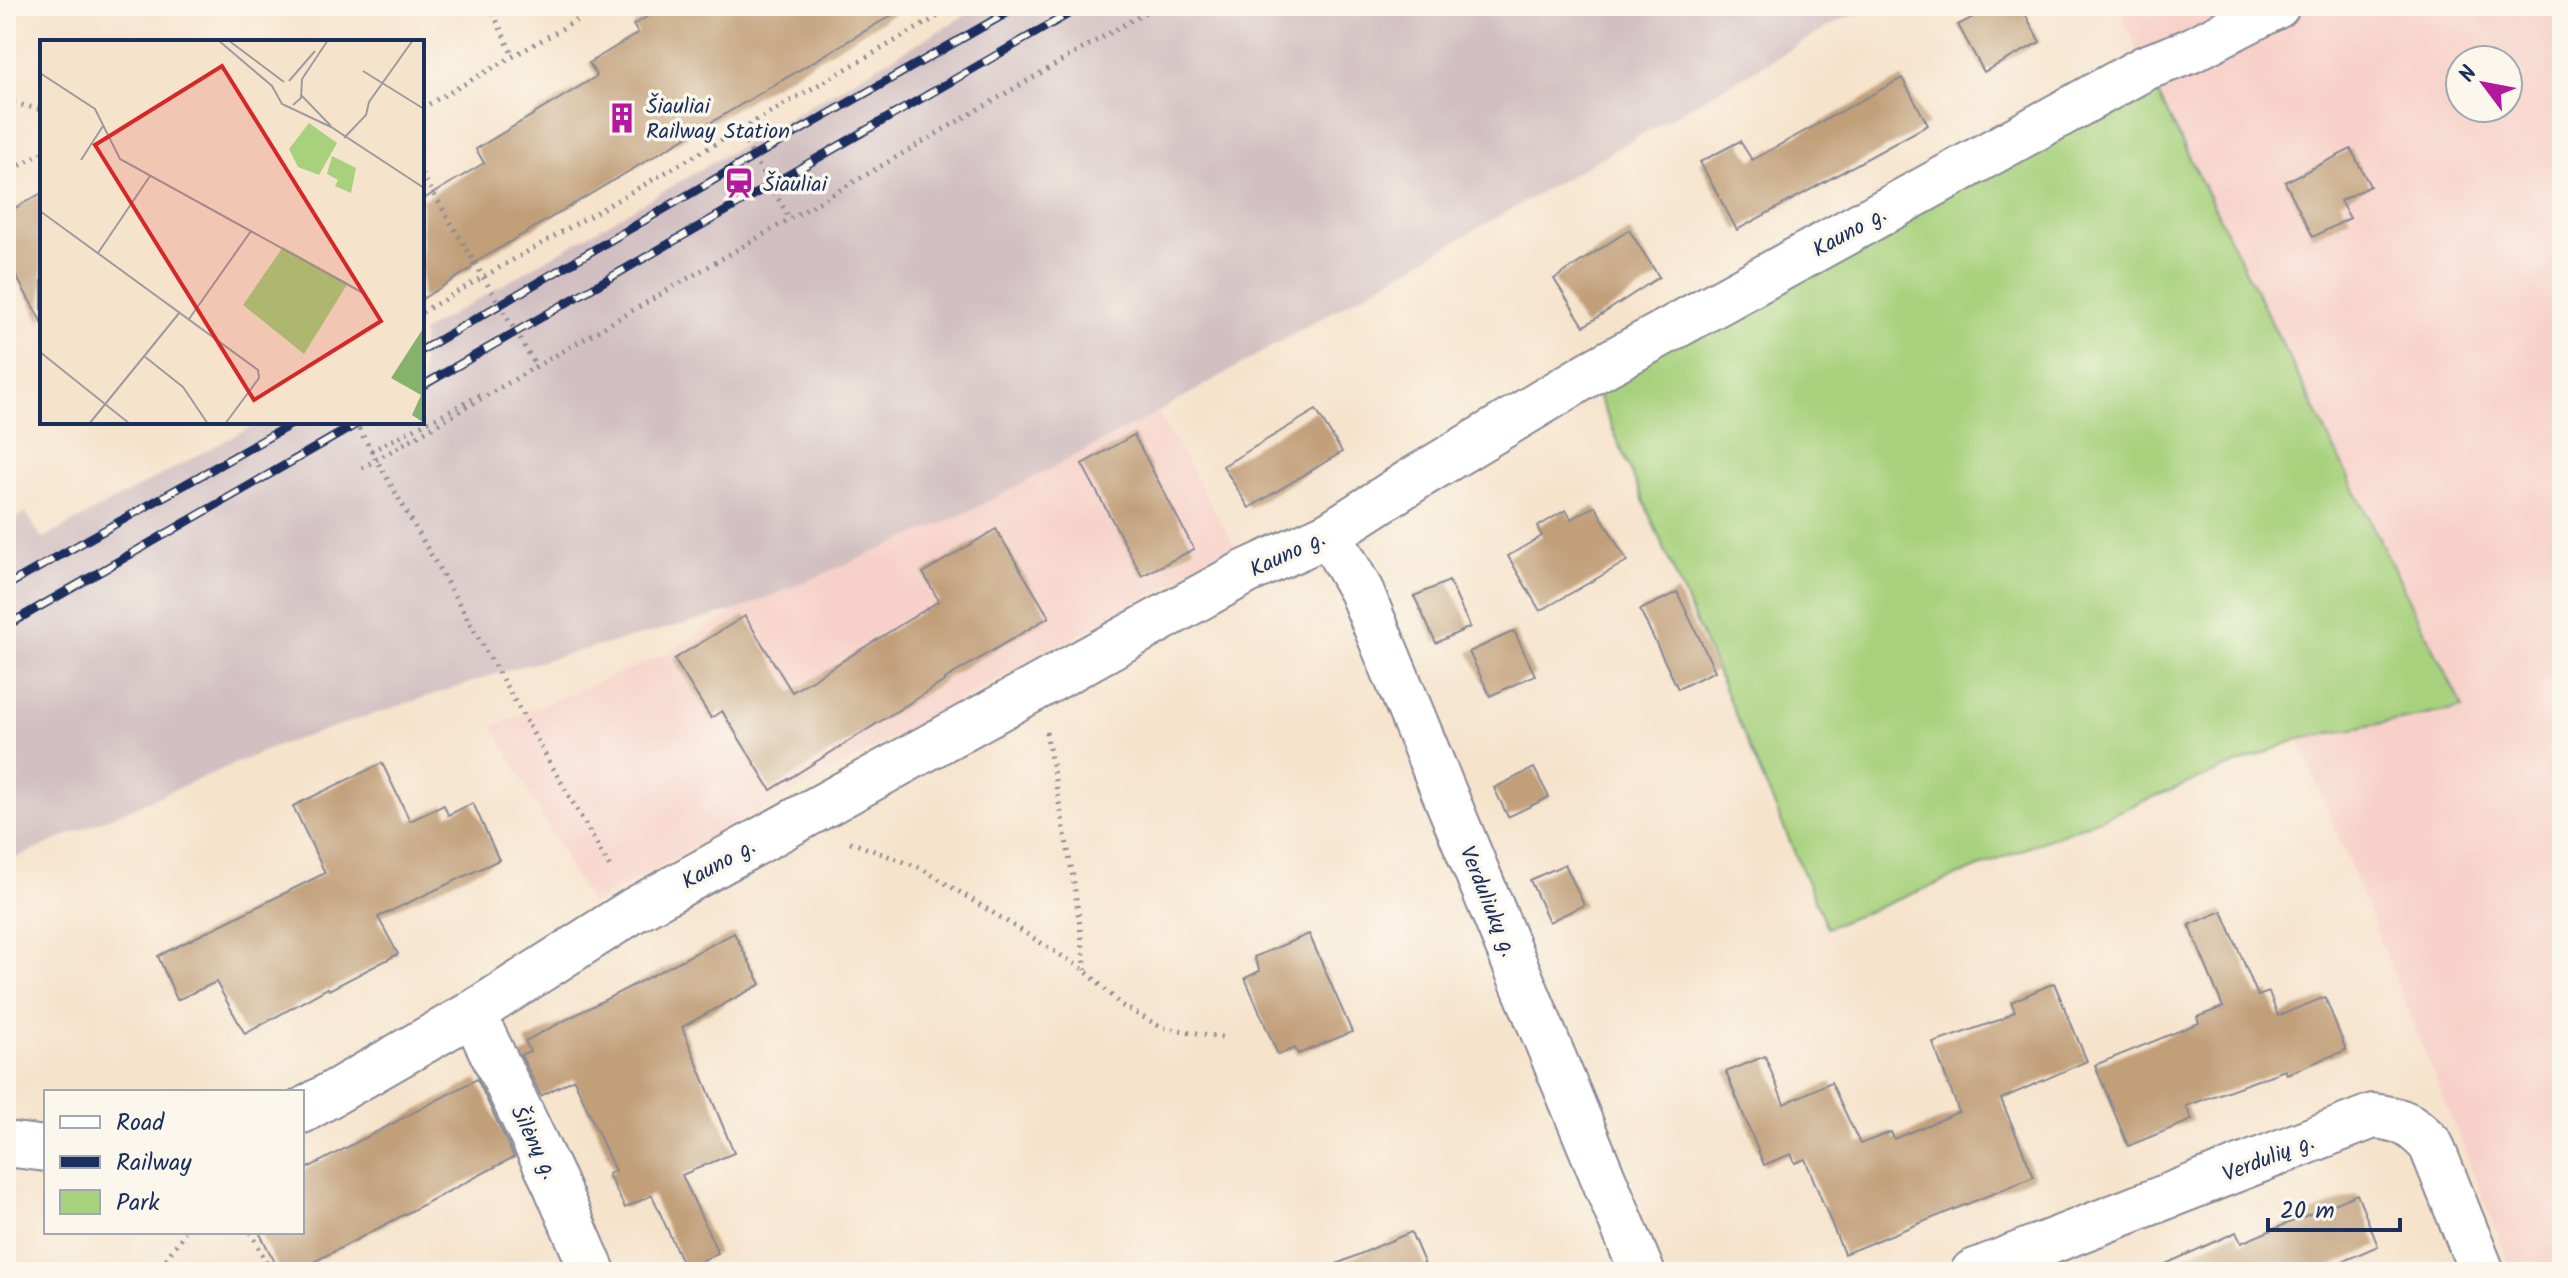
<svg xmlns="http://www.w3.org/2000/svg" width="2568" height="1278" font-family="Kalam,sans-serif">
	<style>
		.built { fill: #f7d1c9; fill-rule: evenodd }
		.industrial { fill: #d2bfc1 }
		.green { fill: #a7d17d; stroke: #61806e; stroke-width: 2 }
		.building { fill: #c19f79 }
		.lines { fill: none; stroke-linecap: round; stroke-linejoin: round }
		.minor-casing { stroke: #888995; stroke-width: 48 }
		.path { stroke: #888995; stroke-width: 5; stroke-dasharray: 2 6; stroke-linecap: butt }
		.minor { stroke: #fff; stroke-width: 44 }
		.rail-casing { stroke: #1b2f5e; stroke-width: 9 }
		.rail { stroke: #fbf7ec; stroke-width: 6; stroke-dasharray: 18; stroke-linecap: butt }
		.path-bridge { stroke: #888995; stroke-width: 5; stroke-dasharray: 2 6; stroke-linecap: butt }
		.labels { text-anchor: middle; stroke-width: 7; stroke-linejoin: round; paint-order: stroke }
		.poi-label { font-size: 22px; fill: #1b2f5e; stroke: #fbf7ec; text-anchor: start }
		.street-label { font-size: 22px; fill: #1b2f5e; stroke: #fbf7ec }
		.inset-road { fill: none; stroke: #9e9ba0; stroke-width: 2 }
		.view { fill: #d62828; fill-opacity: 0.15; stroke: #d62828; stroke-width: 4 }
		.inset-edge { fill: none; stroke: #1b2f5e; stroke-width: 4 }
	</style>
	<rect width="100%" height="100%" fill="#fbf7ec"/>
	<filter id="ink" filterUnits="userSpaceOnUse"><feTurbulence type="fractalNoise" baseFrequency=".0125" numOctaves="2"/><feDisplacementMap in="SourceGraphic" scale="16" xChannelSelector="R" yChannelSelector="G"/><feConvolveMatrix kernelMatrix="1 2 1 2 8 2 1 2 1" color-interpolation-filters="sRGB"/></filter>
	<filter id="wash" filterUnits="userSpaceOnUse"><feTurbulence type="fractalNoise" baseFrequency=".006" numOctaves="4" result="noise"/><feDisplacementMap in="SourceGraphic" scale="32" xChannelSelector="R" yChannelSelector="G"/><feGaussianBlur stdDeviation="1.8" result="paint"/><feColorMatrix in="noise" values="0 0 0 0 0 0 0 0 0 0 0 0 0 0 0 0 0 1.4 0 .05"/><feComposite in="paint" operator="in"/></filter>
	<g filter="url(#wash)">
		<rect width="100%" height="100%" fill="#f6e3cc"/>
		<g class="built">
			<path d="M 2117,6 L 2562,6 L 2562,1272 L 2513,1272 L 2299,739 L 2462,708 L 2145,68 ZM 2460,60 L 2508,60 L 2508,108 L 2460,108 Z"/>
			<path d="M 1158,412 L 1236,548 L 590,905 L 493,726 L 665,654 L 738,610 L 962,515 Z"/>
		</g>
		<path class="industrial" d="M 981,6 L 1882,6 L 1841,20 L 1158,412 L 962,515 L 738,610 L 515,668 L 276,746 L 6,862 L 6,524 L 26,512 L 42,539 L 260,422 L 422,422 L 422,332 Z"/>
		<path class="green" d="M 2145,68 L 2463,708 L 2299,739 L 1827,928 L 1589,374 Z"/>
		<g id="blocks">
			<g class="building">
				<path d="M 666,6 L 907,6 L 471,265 L 472,268 L 422,299 L 422,200 L 484,163 L 476,149 L 597,76 L 589,63 L 638,33 L 633,25 Z"/>
				<path d="M 1994,6 L 2021,6 L 2040,42 L 1984,72 L 1958,25 Z"/>
				<path d="M 1902,78 L 1928,125 L 1737,230 L 1700,162 L 1740,141 L 1752,160 Z"/>
				<path d="M 2351,149 L 2370,186 L 2340,201 L 2350,218 L 2313,237 L 2285,182 Z"/>
				<path d="M 42,193 L 42,323 L 6,258 L 6,213 Z"/>
				<path d="M 1629,230 L 1659,277 L 1584,326 L 1554,279 Z"/>
				<path d="M 1316,410 L 1342,452 L 1249,508 L 1223,466 Z"/>
				<path d="M 1134,435 L 1194,549 L 1142,576 L 1082,464 Z"/>
				<path d="M 1595,506 L 1627,561 L 1540,611 L 1508,556 L 1542,536 L 1537,527 L 1566,510 L 1571,519 Z"/>
				<path d="M 996,529 L 1049,617 L 945,679 L 946,680 L 771,790 L 722,711 L 711,718 L 674,659 L 745,616 L 792,692 L 939,601 L 923,573 Z"/>
				<path d="M 1449,581 L 1470,627 L 1436,643 L 1414,596 Z"/>
				<path d="M 1677,592 L 1715,671 L 1678,689 L 1640,610 Z"/>
				<path d="M 1514,631 L 1535,675 L 1490,696 L 1469,652 Z"/>
				<path d="M 382,763 L 410,821 L 444,805 L 448,815 L 473,803 L 499,860 L 378,917 L 398,954 L 329,990 L 328,988 L 245,1034 L 216,982 L 177,1000 L 158,956 L 325,873 L 293,806 Z"/>
				<path d="M 1534,768 L 1549,797 L 1508,817 L 1494,788 Z"/>
				<path d="M 1565,864 L 1584,905 L 1549,922 L 1530,880 Z"/>
				<path d="M 2222,911 L 2258,996 L 2269,992 L 2278,1016 L 2325,997 L 2346,1050 L 2287,1074 L 2285,1070 L 2186,1106 L 2192,1120 L 2128,1146 L 2095,1065 L 2199,1023 L 2197,1017 L 2223,1007 L 2189,925 Z"/>
				<path d="M 734,933 L 761,984 L 682,1027 L 734,1153 L 682,1175 L 718,1253 L 685,1269 L 652,1195 L 625,1208 L 608,1174 L 615,1171 L 574,1079 L 541,1096 L 521,1055 L 530,1051 L 525,1041 Z"/>
				<path d="M 1309,934 L 1352,1032 L 1298,1054 L 1295,1048 L 1278,1055 L 1245,978 L 1260,971 L 1254,957 Z"/>
				<path d="M 2054,983 L 2087,1061 L 2001,1099 L 2034,1177 L 1844,1254 L 1805,1159 L 1795,1163 L 1791,1154 L 1764,1165 L 1726,1072 L 1765,1056 L 1784,1104 L 1831,1082 L 1860,1144 L 1891,1132 L 1894,1139 L 1959,1112 L 1933,1043 L 2002,1019 L 2015,1011 L 2011,1002 Z"/>
				<path d="M 477,1079 L 514,1157 L 295,1272 L 280,1272 L 259,1232 L 302,1232 L 302,1171 Z"/>
				<path d="M 2357,1194 L 2378,1246 L 2318,1272 L 2148,1272 L 2236,1232 L 2241,1243 Z"/>
				<path d="M 1411,1232 L 1428,1272 L 1318,1272 Z"/>
			</g>
		</g>
	</g>
	<g filter="url(#ink)">
		<use href="#blocks" fill-opacity="0" stroke="#888995" stroke-width="2"/>
		<g class="lines">
			<g class="minor-casing">
				<g id="minor">
					<path d="M 1329,534 L 1361,591 L 1642,1272"/>
					<path d="M 473,1013 L 555,1184 L 593,1272"/>
					<path d="M 302,1111 L 473,1013 L 634,910 L 1246,572 L 1329,534 L 1416,478 L 1589,374 L 2145,68 L 2190,51 L 2277,6"/>
					<path d="M 6,1144 L 46,1149"/>
					<path d="M 1973,1272 L 2373,1116 C 2401,1119 2412,1124 2431,1145 L 2482,1272"/>
				</g>
			</g>
			<g class="path">
				<path d="M 490,6 L 513,56"/>
				<path d="M 6,101 L 42,110"/>
				<path d="M 422,108 L 602,6"/>
				<path d="M 738,130 L 790,219"/>
				<path d="M 6,173 L 42,153"/>
				<path d="M 422,174 L 536,366 L 534,367"/>
				<path d="M 422,312 L 956,6"/>
				<path d="M 371,451 L 482,394"/>
				<path d="M 362,468 L 1156,6"/>
				<path d="M 529,726 L 612,871"/>
				<path d="M 1046,732 L 1074,883 L 1086,970"/>
				<path d="M 850,842 L 921,868 L 1086,971 L 1121,1005 L 1161,1027 L 1227,1038"/>
				<path d="M 251,1232 L 271,1272"/>
				<path d="M 157,1272 L 185,1232"/>
			</g>
			<use href="#minor" class="minor"/>
			<g class="rail-casing">
				<g id="rail">
					<path d="M 422,350 L 753,157 L 1019,6"/>
					<path d="M 422,386 L 1082,6"/>
					<path d="M 6,586 L 295,422"/>
					<path d="M 6,626 L 360,422"/>
				</g>
			</g>
			<use href="#rail" class="rail"/>
			<path class="path-bridge" d="M 355,422 L 529,726"/>
		</g>
	</g>
	<defs>
		<g id="building-bare" transform="scale(2.4)"><path d="M-4-6H4V6H1V3H-1V6H-4ZM-2.5-4.3h1.7v1.8h-1.7ZM.8-4.3h1.7v1.8H.8ZM-2.5-1h1.7V.8h-1.7ZM.8-1h1.7V.8H.8Z" fill="#b5179e" stroke="#fbf7ec" stroke-width="2.5" paint-order="stroke"/></g>
		<g id="station-bare" transform="scale(2.4)"><path d="M-3-6H3Q5-6 5-4V2Q5 4 3 4L4.5 6H3L1.5 4h-3L-3 6H-4.5L-3 4Q-5 4-5 2V-4Q-5-6-3-6ZM-3.5-4v3h7v-3ZM-3.5 1v1.5H-2V1ZM2 1v1.5H3.5V1Z" fill="#b5179e" stroke="#fbf7ec" stroke-width="2.5" paint-order="stroke"/></g>
	</defs>
	<g fill-rule="evenodd">
		<use href="#building-bare" x="622" y="118"/>
		<use href="#station-bare" x="739" y="183"/>
	</g>
	<g class="labels">
		<g class="poi-label">
			<text x="646" y="113">Šiauliai<tspan x="646" dy="25">Railway Station</tspan></text>
			<text x="763" y="191">Šiauliai</text>
		</g>
		<g class="street-label">
			<text transform="translate(1849 231) rotate(-29)" y="8">Kauno g.</text>
			<text transform="translate(1287 553) rotate(-25)" y="8">Kauno g.</text>
			<text transform="translate(718 863) rotate(-29)" y="8">Kauno g.</text>
			<text transform="translate(1489 901) rotate(68)" y="8">Verduliukų g.</text>
			<text transform="translate(535 1142) rotate(64)" y="8">Šilėnų g.</text>
			<text transform="translate(2268 1157) rotate(-21)" y="8">Verdulių g.</text>
		</g>
	</g>
	<g transform="translate(40 40)">
		<rect width="384" height="384" fill="#f6e3cc"/>
		<path d="M 269,83 L 297,103 L 279,135 L 258,127 L 249,109 ZM 292,116 L 316,128 L 311,153 L 295,146 L 298,140 L 287,134 ZM 243,207 L 308,243 L 264,314 L 203,265 Z" fill="#a7d17d"/>
		<path d="M 384,287 L 384,383 L 372,375 L 381,355 L 351,338 Z" fill="#85b36c"/>
		<path class="inset-road" d="M 178,0 L 232,46 L 242,64 L 291,87 L 384,148M 188,0 L 244,42M 323,31 L 384,69M 0,33 L 55,69 L 80,119 L 323,253M 249,41 L 275,11M 261,55 L 291,86M 253,65 L 261,58 L 262,39 L 288,0M 304,98 L 326,75 L 329,62 L 373,0M 41,120 L 63,86M 0,171 L 218,330 L 219,338 L 185,384M 58,213 L 110,136M 149,279 L 211,191M 0,312 L 90,384M 104,316 L 143,347 L 168,384M 49,384 L 140,272"/>
		<path class="view" d="M 182,26 L 341,281 L 214,360 L 55,105 Z"/>
		<rect width="384" height="384" class="inset-edge"/>
	</g>
	<rect width="2568" height="1278" fill="none" stroke="#fbf7ec" stroke-width="32"/>
	<rect x="44" y="1090" width="260" height="144" fill="#fbf7ec" stroke="#a1a7b3" stroke-width="2"/>
	<rect x="60" y="1116" width="40" height="12" fill="#ffffff" stroke="#a1a7b3" stroke-width="2"/>
	<text x="116" y="1130" font-size="24" fill="#1b2f5e">Road</text>
	<rect x="60" y="1156" width="40" height="12" fill="#1b2f5e" stroke="#a1a7b3" stroke-width="2"/>
	<text x="116" y="1170" font-size="24" fill="#1b2f5e">Railway</text>
	<rect x="60" y="1190" width="40" height="24" fill="#a7d17d" stroke="#a1a7b3" stroke-width="2"/>
	<text x="116" y="1210" font-size="24" fill="#1b2f5e">Park</text>
	<g transform="translate(2484 84) rotate(302)"><circle r="38" fill="#fbf7ec" stroke="#a1a7b3" stroke-width="2"/>
	<path d="M0-6L14 30L0 20L-14 30Z" fill="#b5179e"/>
	<text y="-12" font-size="22" font-weight="bold" text-anchor="middle" fill="#1b2f5e">N</text>
	</g>
	<path d="M2268 1218v12h132v-12" fill="none" stroke="#1b2f5e" stroke-width="4"/>
	<text x="2280" y="1218" font-size="24" fill="#1b2f5e" stroke="#fbf7ec" stroke-width="6" paint-order="stroke">20 m</text>
</svg>
